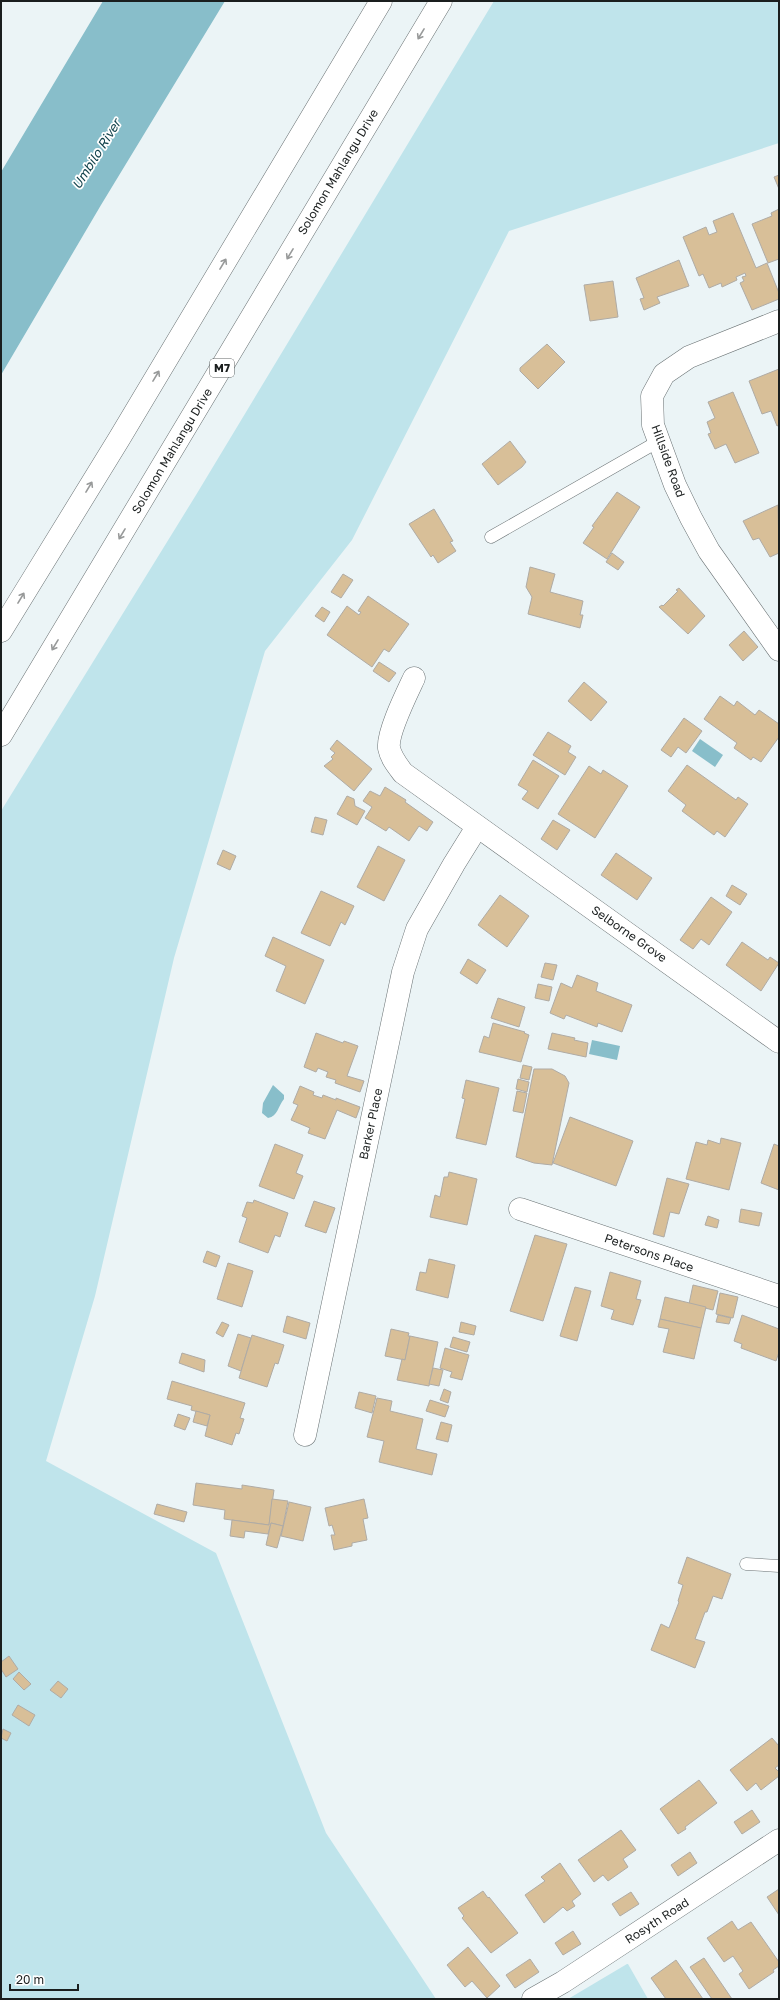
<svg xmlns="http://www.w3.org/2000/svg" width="780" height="2000" font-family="'Golos Text',sans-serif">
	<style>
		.green { fill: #bfe4eb }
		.water { fill: #88beca }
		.building { fill: #d8bf98; stroke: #afaba5 }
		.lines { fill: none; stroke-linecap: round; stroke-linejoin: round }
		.service-casing { stroke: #6a7274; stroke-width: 13 }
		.minor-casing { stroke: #6a7274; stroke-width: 23 }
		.trunk-casing { stroke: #6a7274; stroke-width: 23 }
		.service { stroke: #fff; stroke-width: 12 }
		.minor { stroke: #fff; stroke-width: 22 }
		.trunk { stroke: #fff; stroke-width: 22 }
		.oneway { stroke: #989a9a }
		.labels { text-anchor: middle; stroke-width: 3.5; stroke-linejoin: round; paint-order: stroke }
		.shield { fill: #fff; stroke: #5f6262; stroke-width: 1 }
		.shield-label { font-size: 11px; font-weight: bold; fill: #1a1e1e }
		.street-label { font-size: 12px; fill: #1a1e1e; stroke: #fff }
		.water-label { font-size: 13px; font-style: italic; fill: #12434c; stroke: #fff }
	</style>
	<rect width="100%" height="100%" fill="#ebf4f6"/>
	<g class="green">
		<path d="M 494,1 L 779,1 L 779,143 L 509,231 L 352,540 L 265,651 L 174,958 L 95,1296 L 46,1461 L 216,1553 L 326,1833 L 436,1999 L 1,1999 L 1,811 L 196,495 Z"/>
		<path d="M 628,1964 L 648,1999 L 568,1999 L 627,1964 Z"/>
	</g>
	<g class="water">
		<path d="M 103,1 L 225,1 L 101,205 L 1,375 L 1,172 Z"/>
		<path d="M 700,739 L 723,755 L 715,767 L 692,751 Z"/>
		<path d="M 592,1040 L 620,1046 L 617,1060 L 589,1054 Z"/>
		<path d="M 273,1085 L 284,1095 L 284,1099 C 278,1106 278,1116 268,1118 L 262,1113 L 263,1103 Z"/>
	</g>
	<g class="building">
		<path d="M 779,175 L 779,189 L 774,177 Z"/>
		<path d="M 779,209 L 779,259 L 768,263 L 752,224 L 772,216 L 771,213 Z"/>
		<path d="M 733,213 L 756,268 L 767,263 L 779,293 L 779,299 L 752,310 L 740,283 L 744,281 L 742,277 L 746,276 L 745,273 L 736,277 L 737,280 L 722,287 L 721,283 L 709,288 L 703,274 L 699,276 L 683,237 L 706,227 L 709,235 L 717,232 L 713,221 Z"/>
		<path d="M 679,260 L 689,286 L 657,297 L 660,303 L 644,310 L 640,299 L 644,298 L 636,278 Z"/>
		<path d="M 613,281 L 618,317 L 590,321 L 584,285 Z"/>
		<path d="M 547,344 L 565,362 L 538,389 L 520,371 L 520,368 Z"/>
		<path d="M 779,369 L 779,425 L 777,426 L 771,411 L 762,414 L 749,381 Z"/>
		<path d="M 733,392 L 759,453 L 735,463 L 726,444 L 715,449 L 708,434 L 711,433 L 707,422 L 715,418 L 708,402 Z"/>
		<path d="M 510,441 L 526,462 L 522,467 L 498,485 L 482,464 Z"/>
		<path d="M 617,492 L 640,507 L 607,559 L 583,543 L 594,527 L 592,526 Z"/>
		<path d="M 778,505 L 779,553 L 770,557 L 759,538 L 753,540 L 743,521 Z"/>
		<path d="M 434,509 L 453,541 L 450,542 L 456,551 L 438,563 L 433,555 L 431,557 L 409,524 Z"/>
		<path d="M 612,553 L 624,562 L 618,570 L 606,562 Z"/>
		<path d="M 530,567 L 555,574 L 550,592 L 583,601 L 580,615 L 583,615 L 580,628 L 528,614 L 532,597 L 526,587 Z"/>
		<path d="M 343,574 L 353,580 L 341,598 L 331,592 Z"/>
		<path d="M 679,588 L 705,616 L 688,634 L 659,607 L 662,605 L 663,606 L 678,591 L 676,590 Z"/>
		<path d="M 368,596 L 409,624 L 389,652 L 384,649 L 372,667 L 327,635 L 347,606 L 359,615 L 361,612 L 358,611 Z"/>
		<path d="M 322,607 L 330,612 L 324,622 L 315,616 Z"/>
		<path d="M 744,631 L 758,647 L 743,661 L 729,645 Z"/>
		<path d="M 379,662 L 396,673 L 389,682 L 373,671 Z"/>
		<path d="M 584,682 L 607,702 L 591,721 L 568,701 Z"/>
		<path d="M 720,696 L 734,706 L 737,701 L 755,715 L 759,710 L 779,724 L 779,737 L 761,762 L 753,757 L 751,760 L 734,748 L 737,743 L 704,719 Z"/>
		<path d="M 684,718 L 702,731 L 686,753 L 678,747 L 671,757 L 661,750 Z"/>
		<path d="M 548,732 L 571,746 L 568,752 L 576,757 L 565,775 L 533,755 Z"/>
		<path d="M 337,740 L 372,769 L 354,791 L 324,766 L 333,759 L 331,757 L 335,753 L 330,749 Z"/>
		<path d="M 533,760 L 559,776 L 538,809 L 522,799 L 528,791 L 518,785 Z"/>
		<path d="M 687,765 L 736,800 L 738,797 L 748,804 L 725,837 L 717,831 L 714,835 L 682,811 L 686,805 L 668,791 Z"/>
		<path d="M 589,766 L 601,774 L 603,770 L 628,786 L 595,838 L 558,814 Z"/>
		<path d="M 385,787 L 406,800 L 405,802 L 433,822 L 427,831 L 419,826 L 409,841 L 389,827 L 386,831 L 365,818 L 372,807 L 363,801 L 370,791 L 380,796 Z"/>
		<path d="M 347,796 L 354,799 L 355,806 L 365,811 L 357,825 L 337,814 Z"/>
		<path d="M 315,817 L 327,820 L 323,835 L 311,832 Z"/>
		<path d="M 553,820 L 570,830 L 557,850 L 541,839 Z"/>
		<path d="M 378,846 L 405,860 L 384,901 L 357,887 Z"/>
		<path d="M 223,850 L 236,856 L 230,870 L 217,864 Z"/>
		<path d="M 616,853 L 652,878 L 637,900 L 601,875 Z"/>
		<path d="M 732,885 L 747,894 L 740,905 L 726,896 Z"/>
		<path d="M 321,891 L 354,906 L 345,925 L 341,922 L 330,946 L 301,933 Z"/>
		<path d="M 500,895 L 529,916 L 507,947 L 478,925 Z"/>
		<path d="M 711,897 L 732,912 L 709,945 L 701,939 L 693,949 L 680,940 Z"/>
		<path d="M 273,937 L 324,960 L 305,1004 L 276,991 L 286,966 L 265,956 Z"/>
		<path d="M 742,942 L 768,960 L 770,957 L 779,963 L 761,991 L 726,965 Z"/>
		<path d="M 468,959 L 486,970 L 477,984 L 460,973 Z"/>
		<path d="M 545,963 L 557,965 L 553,980 L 541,977 Z"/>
		<path d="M 577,975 L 598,983 L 596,991 L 632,1005 L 622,1032 L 598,1023 L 597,1027 L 566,1015 L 564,1019 L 550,1013 L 561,983 L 572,988 Z"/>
		<path d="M 538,984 L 552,987 L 549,1001 L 535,998 Z"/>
		<path d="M 498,998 L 525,1007 L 519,1027 L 491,1018 Z"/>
		<path d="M 493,1023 L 525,1032 L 524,1033 L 529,1035 L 521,1062 L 479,1052 L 484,1036 L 489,1038 Z"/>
		<path d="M 316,1033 L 343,1043 L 344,1041 L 358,1046 L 347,1076 L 364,1081 L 360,1092 L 335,1083 L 336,1080 L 326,1077 L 328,1072 L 318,1068 L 316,1072 L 304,1067 Z"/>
		<path d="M 552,1033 L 575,1038 L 574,1040 L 588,1043 L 586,1057 L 548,1049 Z"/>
		<path d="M 523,1065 L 532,1067 L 529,1080 L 520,1078 Z"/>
		<path d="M 534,1069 L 552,1069 L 565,1076 L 569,1083 L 552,1165 L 534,1163 L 516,1157 Z"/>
		<path d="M 518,1079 L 529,1082 L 527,1092 L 516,1089 Z"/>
		<path d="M 466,1080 L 499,1088 L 486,1145 L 456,1138 L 465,1099 L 462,1098 Z"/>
		<path d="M 300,1086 L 314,1092 L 313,1095 L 322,1098 L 323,1095 L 336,1100 L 336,1098 L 360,1107 L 356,1118 L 337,1110 L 325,1139 L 308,1133 L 310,1128 L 291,1120 L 298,1105 L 293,1103 Z"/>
		<path d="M 517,1091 L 527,1093 L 523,1113 L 513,1111 Z"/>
		<path d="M 570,1117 L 633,1141 L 616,1186 L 553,1163 Z"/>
		<path d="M 721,1138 L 741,1143 L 729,1190 L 686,1179 L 696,1142 L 707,1145 L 708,1140 L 720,1144 Z"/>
		<path d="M 275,1144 L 303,1155 L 296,1173 L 303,1176 L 294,1199 L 259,1186 Z"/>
		<path d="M 774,1144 L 779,1146 L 779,1190 L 761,1183 Z"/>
		<path d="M 449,1172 L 477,1179 L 467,1225 L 430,1217 L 435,1195 L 440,1197 L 444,1177 L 448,1177 Z"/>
		<path d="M 667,1178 L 689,1184 L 679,1214 L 670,1212 L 664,1237 L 653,1234 Z"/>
		<path d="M 254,1200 L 288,1213 L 280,1237 L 275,1235 L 268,1253 L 239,1242 L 247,1218 L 242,1216 L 247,1202 L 253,1203 Z"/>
		<path d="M 314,1201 L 335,1208 L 326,1233 L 305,1226 Z"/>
		<path d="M 741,1209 L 762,1213 L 759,1226 L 739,1222 Z"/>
		<path d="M 708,1216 L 719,1220 L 717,1228 L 705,1225 Z"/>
		<path d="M 535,1235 L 567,1244 L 543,1321 L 510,1311 Z"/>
		<path d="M 207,1251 L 220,1256 L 216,1267 L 203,1262 Z"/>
		<path d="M 429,1259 L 455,1265 L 448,1298 L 416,1290 L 420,1272 L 426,1273 Z"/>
		<path d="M 228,1263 L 253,1271 L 242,1307 L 217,1299 Z"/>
		<path d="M 610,1272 L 641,1281 L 636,1299 L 641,1300 L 633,1325 L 611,1319 L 614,1310 L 601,1306 Z"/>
		<path d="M 693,1285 L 718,1291 L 713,1310 L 689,1304 Z"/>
		<path d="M 575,1287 L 591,1291 L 577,1341 L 560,1336 Z"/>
		<path d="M 720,1293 L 738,1297 L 733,1318 L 716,1314 Z"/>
		<path d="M 665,1297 L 706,1307 L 701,1328 L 660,1319 Z"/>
		<path d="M 718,1315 L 731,1318 L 729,1324 L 716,1322 Z"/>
		<path d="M 742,1315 L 779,1329 L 779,1352 L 776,1361 L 741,1348 L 742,1344 L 734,1341 Z"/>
		<path d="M 287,1316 L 310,1323 L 306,1339 L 283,1332 Z"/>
		<path d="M 660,1319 L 701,1328 L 694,1359 L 663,1352 L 669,1329 L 658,1327 Z"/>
		<path d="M 222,1322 L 229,1325 L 223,1337 L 216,1333 Z"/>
		<path d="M 461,1322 L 476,1326 L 474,1335 L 459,1332 Z"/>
		<path d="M 391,1329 L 409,1333 L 408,1336 L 410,1336 L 405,1360 L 385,1356 Z"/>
		<path d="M 238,1334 L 251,1338 L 241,1371 L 228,1366 Z"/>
		<path d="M 252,1335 L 284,1345 L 278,1364 L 275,1363 L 267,1387 L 239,1378 Z"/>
		<path d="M 410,1336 L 438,1342 L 429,1386 L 397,1380 L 402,1359 L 405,1360 Z"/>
		<path d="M 453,1337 L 470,1342 L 467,1352 L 450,1347 Z"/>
		<path d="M 445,1348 L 469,1355 L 462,1380 L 450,1377 L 452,1372 L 440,1368 Z"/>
		<path d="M 182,1353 L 205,1360 L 204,1372 L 179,1363 Z"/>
		<path d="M 433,1368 L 443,1370 L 439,1386 L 429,1384 Z"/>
		<path d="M 172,1381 L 245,1403 L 240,1418 L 244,1419 L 239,1434 L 236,1433 L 232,1445 L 205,1436 L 210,1415 L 191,1410 L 192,1406 L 167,1399 Z"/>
		<path d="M 444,1389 L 451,1392 L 448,1403 L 440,1400 Z"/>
		<path d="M 359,1392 L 376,1396 L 372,1413 L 355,1408 Z"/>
		<path d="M 377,1398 L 392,1401 L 390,1411 L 423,1419 L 416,1449 L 437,1454 L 432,1475 L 379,1462 L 384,1441 L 367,1437 Z"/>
		<path d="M 430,1400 L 449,1406 L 445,1417 L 426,1411 Z"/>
		<path d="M 196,1411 L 210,1415 L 207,1426 L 193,1422 Z"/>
		<path d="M 178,1414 L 190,1418 L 185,1430 L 174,1426 Z"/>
		<path d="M 441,1422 L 452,1425 L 448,1442 L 436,1439 Z"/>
		<path d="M 196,1483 L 242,1489 L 242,1485 L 274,1490 L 269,1525 L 224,1519 L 225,1510 L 193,1505 Z"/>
		<path d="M 272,1499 L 288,1501 L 283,1526 L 271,1523 L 268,1534 L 245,1531 L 244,1538 L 230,1536 L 232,1520 L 269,1525 Z"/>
		<path d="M 364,1499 L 368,1518 L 363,1519 L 367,1540 L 352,1543 L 352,1546 L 334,1550 L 331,1535 L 335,1535 L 332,1525 L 329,1526 L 325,1508 Z"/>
		<path d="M 289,1502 L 311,1507 L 303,1541 L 281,1536 Z"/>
		<path d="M 157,1504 L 187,1512 L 184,1522 L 154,1514 Z"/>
		<path d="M 271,1523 L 283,1526 L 277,1548 L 266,1545 Z"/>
		<path d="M 687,1557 L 731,1574 L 722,1599 L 713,1596 L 707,1612 L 705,1612 L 695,1639 L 705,1642 L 695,1668 L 651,1650 L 661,1624 L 669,1628 L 679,1602 L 678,1601 L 683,1585 L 678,1583 Z"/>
		<path d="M 9,1656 L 18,1669 L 6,1677 L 1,1669 L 1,1662 Z"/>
		<path d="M 19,1672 L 31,1684 L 24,1690 L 13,1679 Z"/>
		<path d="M 58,1681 L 68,1689 L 61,1698 L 50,1690 Z"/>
		<path d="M 18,1705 L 35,1715 L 29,1726 L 12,1715 Z"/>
		<path d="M 3,1729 L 11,1733 L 7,1741 L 1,1738 Z"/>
		<path d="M 772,1738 L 779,1746 L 779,1765 L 775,1768 L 779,1772 L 779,1776 L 761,1790 L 756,1783 L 747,1791 L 730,1770 Z"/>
		<path d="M 699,1780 L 717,1803 L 685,1827 L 686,1829 L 678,1834 L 660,1809 Z"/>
		<path d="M 752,1810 L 760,1822 L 742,1834 L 734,1822 Z"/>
		<path d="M 621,1830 L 636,1850 L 623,1859 L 628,1867 L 608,1881 L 603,1875 L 594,1882 L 578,1860 Z"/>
		<path d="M 690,1852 L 697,1863 L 678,1876 L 671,1865 Z"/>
		<path d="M 560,1863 L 581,1894 L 572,1901 L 575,1906 L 567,1911 L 563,1907 L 544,1923 L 525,1895 L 545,1881 L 541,1877 Z"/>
		<path d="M 779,1889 L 779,1915 L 767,1897 Z"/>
		<path d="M 483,1891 L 488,1898 L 489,1897 L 518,1933 L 491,1953 L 462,1918 L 464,1916 L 458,1908 Z"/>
		<path d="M 631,1892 L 639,1904 L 620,1916 L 612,1904 Z"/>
		<path d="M 732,1921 L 738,1930 L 751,1922 L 779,1962 L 779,1966 L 773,1970 L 774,1972 L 749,1989 L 739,1974 L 743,1971 L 733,1956 L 724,1962 L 707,1938 Z"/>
		<path d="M 573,1931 L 581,1944 L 563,1955 L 555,1943 Z"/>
		<path d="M 468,1947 L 500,1986 L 487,1998 L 472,1981 L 465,1987 L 447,1965 Z"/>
		<path d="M 704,1958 L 732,1999 L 712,1999 L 690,1967 Z"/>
		<path d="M 530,1959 L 539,1972 L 515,1988 L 506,1975 Z"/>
		<path d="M 676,1960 L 703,1999 L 666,1999 L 651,1978 Z"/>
	</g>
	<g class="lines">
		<g class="service-casing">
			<g id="service">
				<path d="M 491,537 L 659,441"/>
				<path d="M 746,1564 L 779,1566"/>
			</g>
		</g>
		<g class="minor-casing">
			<g id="minor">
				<path d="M 779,321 L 689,357 L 664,374 L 652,396 L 653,425 L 675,485 L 691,518 L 709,551 L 779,650"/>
				<path d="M 414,678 C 407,693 387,733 389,748 C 391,758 397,765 403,773 L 779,1042"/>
				<path d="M 520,1209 L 779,1296"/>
				<path d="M 305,1435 L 403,972 L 417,929 L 454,864 L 477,827"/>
				<path d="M 533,1999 L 563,1982 L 779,1840"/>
			</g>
		</g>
		<g class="trunk-casing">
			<g id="trunk">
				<path d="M 1,631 L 119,439 L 381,1"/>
				<path d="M 1,735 L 441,1"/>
			</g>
		</g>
		<use href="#service" class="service"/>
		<use href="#minor" class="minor"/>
		<use href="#trunk" class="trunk"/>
	</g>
	<defs><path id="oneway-shaft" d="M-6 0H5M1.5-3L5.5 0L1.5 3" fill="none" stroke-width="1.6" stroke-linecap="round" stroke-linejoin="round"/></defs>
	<g class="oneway">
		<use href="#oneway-shaft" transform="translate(421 34) rotate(121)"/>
		<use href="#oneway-shaft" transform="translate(290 254) rotate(121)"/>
		<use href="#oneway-shaft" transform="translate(223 264) rotate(-59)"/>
		<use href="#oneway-shaft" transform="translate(156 376) rotate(-59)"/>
		<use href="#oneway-shaft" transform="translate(89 487) rotate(-59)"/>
		<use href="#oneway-shaft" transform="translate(122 534) rotate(121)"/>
		<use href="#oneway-shaft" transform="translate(21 598) rotate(-59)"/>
		<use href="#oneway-shaft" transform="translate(55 645) rotate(121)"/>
	</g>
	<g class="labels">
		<rect class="shield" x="210" y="359" width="24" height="18" rx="3"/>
		<g class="shield-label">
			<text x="222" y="372">M7</text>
		</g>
		<g class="street-label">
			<text transform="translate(338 172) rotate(-59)" y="4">Solomon Mahlangu Drive</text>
			<text transform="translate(172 451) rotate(-59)" y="4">Solomon Mahlangu Drive</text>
			<text transform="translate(668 461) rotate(70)" y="4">Hillside Road</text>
			<text transform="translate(629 934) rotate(35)" y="4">Selborne Grove</text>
			<text transform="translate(371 1124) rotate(-78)" y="4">Barker Place</text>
			<text transform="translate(649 1253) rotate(19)" y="4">Petersons Place</text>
			<text transform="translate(657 1921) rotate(-33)" y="4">Rosyth Road</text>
		</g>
		<g class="water-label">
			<text transform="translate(96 154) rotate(-58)" y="5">Umbilo River</text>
		</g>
	</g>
	<rect width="780" height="2000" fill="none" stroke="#1a1e1e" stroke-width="4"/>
	<path d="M10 1984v6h68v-6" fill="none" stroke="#1a1e1e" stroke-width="2"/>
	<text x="16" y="1984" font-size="12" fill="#1a1e1e" stroke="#ffffff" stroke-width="3" paint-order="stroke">20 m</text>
</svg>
